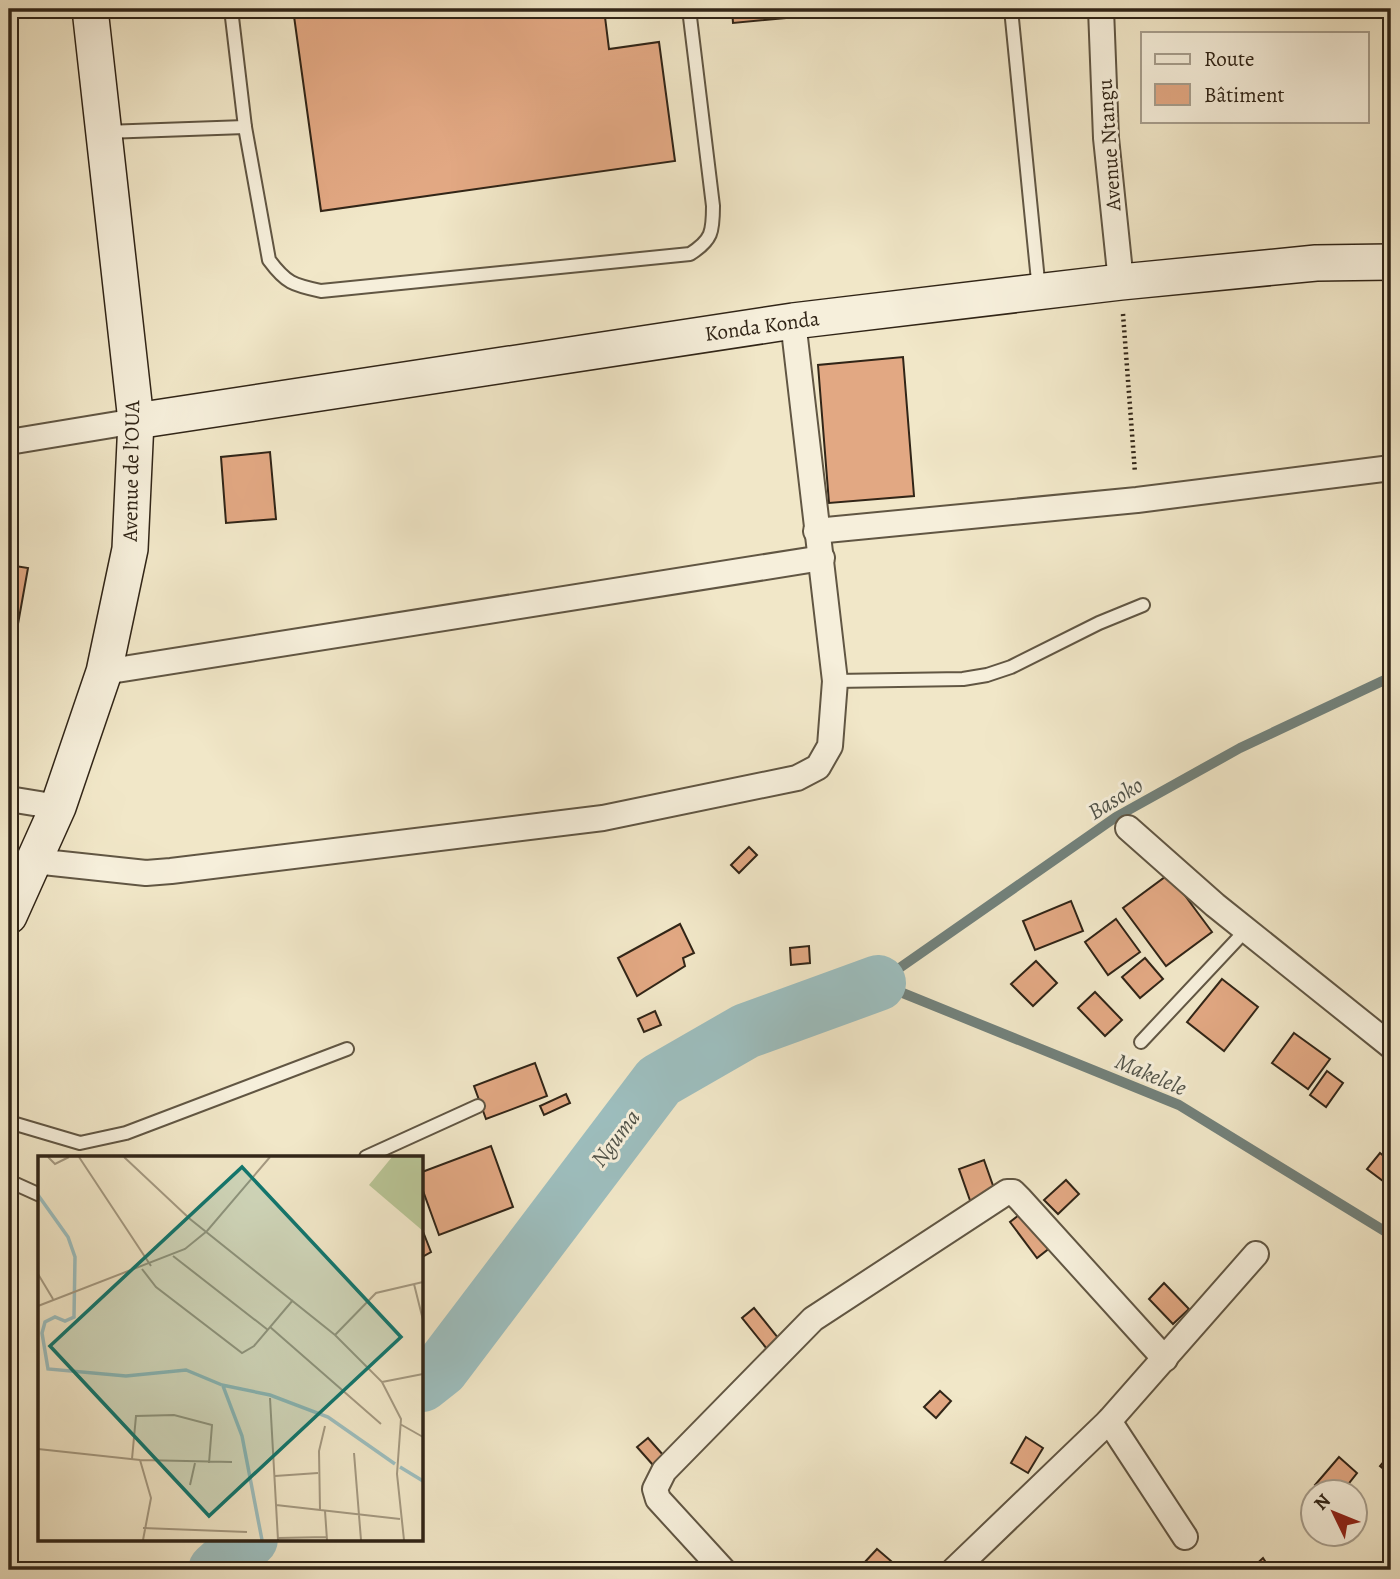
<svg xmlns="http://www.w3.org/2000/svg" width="1400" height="1579" font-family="Alegreya,serif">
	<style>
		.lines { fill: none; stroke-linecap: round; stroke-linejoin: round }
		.stream { stroke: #72817b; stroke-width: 10 }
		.river { stroke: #9dbebe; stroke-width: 56 }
		.building { fill: #e2a883; stroke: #312517; stroke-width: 2 }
		.lane-casing { stroke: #615643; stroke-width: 16 }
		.street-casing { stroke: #615643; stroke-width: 28 }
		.secondary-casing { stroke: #312517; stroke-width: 38 }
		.path { stroke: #312517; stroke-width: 4.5; stroke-dasharray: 2 3.5; stroke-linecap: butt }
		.lane { stroke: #f6efdb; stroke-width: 12 }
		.street { stroke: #f6efdb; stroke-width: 24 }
		.secondary { stroke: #f6efdb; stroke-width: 35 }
		.labels { text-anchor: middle; stroke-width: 6; stroke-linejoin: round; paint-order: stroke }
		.street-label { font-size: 21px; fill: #312517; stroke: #f6efdb }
		.water-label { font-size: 23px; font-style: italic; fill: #515349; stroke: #f6efdb }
		.inset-river { fill: none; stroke: #9dbebe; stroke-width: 3.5 }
		.inset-road { fill: none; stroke: #a49981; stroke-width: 2 }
		.view { fill: #0f766e; fill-opacity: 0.15; stroke: #0f766e; stroke-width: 3.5 }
		.inset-edge { fill: none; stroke: #312517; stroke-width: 3.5 }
	</style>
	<rect width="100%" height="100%" fill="#f1e7c8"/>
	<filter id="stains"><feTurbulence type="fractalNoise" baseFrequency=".00286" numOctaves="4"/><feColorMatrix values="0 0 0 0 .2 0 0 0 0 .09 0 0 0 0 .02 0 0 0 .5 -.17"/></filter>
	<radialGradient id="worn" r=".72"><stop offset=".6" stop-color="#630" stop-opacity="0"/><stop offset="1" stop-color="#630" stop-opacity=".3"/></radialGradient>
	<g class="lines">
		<g class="stream">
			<path d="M 878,983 L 1116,817 L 1240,748 L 1391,677"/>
			<path d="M 878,983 L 1179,1105 L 1391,1235"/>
		</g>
		<g class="river">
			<path d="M 422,1384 L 441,1369 L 659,1081 L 746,1031 L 878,983"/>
			<path d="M 216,1570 L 250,1539"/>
		</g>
	</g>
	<g class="building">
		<path d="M 293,9 L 604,9 L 609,49 L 659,42 L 675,161 L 321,211 Z"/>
		<path d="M 732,9 L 861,9 L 861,11 L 733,23 Z"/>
		<path d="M 903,357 L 914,496 L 829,503 L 818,365 Z"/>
		<path d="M 270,452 L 276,519 L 226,523 L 221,457 Z"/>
		<path d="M 9,565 L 28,568 L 9,674 Z"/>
		<path d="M 749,847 L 757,855 L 739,873 L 731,865 Z"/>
		<path d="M 1169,874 L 1212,932 L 1166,966 L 1123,908 Z"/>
		<path d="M 1071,901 L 1083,931 L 1035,950 L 1023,921 Z"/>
		<path d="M 1116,919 L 1140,952 L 1108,975 L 1085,942 Z"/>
		<path d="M 680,924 L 694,953 L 683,958 L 685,966 L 637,996 L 618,958 Z"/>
		<path d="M 809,946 L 810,963 L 791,965 L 790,948 Z"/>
		<path d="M 1145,958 L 1163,979 L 1140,998 L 1122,977 Z"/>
		<path d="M 1036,961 L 1057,983 L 1033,1006 L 1011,984 Z"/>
		<path d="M 1222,979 L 1258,1007 L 1224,1051 L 1187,1022 Z"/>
		<path d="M 1095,992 L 1122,1020 L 1105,1036 L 1078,1008 Z"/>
		<path d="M 655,1011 L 661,1025 L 644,1032 L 638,1019 Z"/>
		<path d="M 1294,1033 L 1330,1059 L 1308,1089 L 1272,1063 Z"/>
		<path d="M 535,1063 L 547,1096 L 486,1119 L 474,1086 Z"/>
		<path d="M 1327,1071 L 1343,1083 L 1326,1107 L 1310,1095 Z"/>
		<path d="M 566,1094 L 570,1103 L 544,1115 L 540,1106 Z"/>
		<path d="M 491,1146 L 513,1207 L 439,1235 L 422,1188 L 422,1172 Z"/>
		<path d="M 1380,1153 L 1391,1162 L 1391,1187 L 1367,1169 Z"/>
		<path d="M 984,1160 L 997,1197 L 972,1206 L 959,1169 Z"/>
		<path d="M 1066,1180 L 1079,1194 L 1058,1214 L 1044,1200 Z"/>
		<path d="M 1024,1211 L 1051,1247 L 1037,1258 L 1010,1222 Z"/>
		<path d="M 422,1229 L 431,1252 L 422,1257 Z"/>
		<path d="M 1164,1283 L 1189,1309 L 1173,1324 L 1149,1299 Z"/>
		<path d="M 754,1308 L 779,1339 L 767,1349 L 742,1318 Z"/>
		<path d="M 940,1391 L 951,1401 L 936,1418 L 924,1407 Z"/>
		<path d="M 1026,1437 L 1043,1448 L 1028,1473 L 1011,1463 Z"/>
		<path d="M 648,1438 L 664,1456 L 653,1465 L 637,1447 Z"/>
		<path d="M 1391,1453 L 1391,1475 L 1380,1466 Z"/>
		<path d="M 1339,1457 L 1357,1473 L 1342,1492 L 1322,1492 L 1315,1485 Z"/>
		<path d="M 877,1549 L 891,1561 L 882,1570 L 872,1570 L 864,1563 Z"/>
		<path d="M 1263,1558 L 1271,1570 L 1250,1570 Z"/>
	</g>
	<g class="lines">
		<g class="lane-casing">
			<g id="lane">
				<path d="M 231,9 L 245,127 L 269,260 C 286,283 293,285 321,291 L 690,254 C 712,240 713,232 713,206 L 689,9"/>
				<path d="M 1011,9 L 1039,291"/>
				<path d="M 105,132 L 245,127"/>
				<path d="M 835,681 L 963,679 L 987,675 L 1011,667 L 1099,623 L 1143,605"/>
				<path d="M 1141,1042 L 1246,930"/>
				<path d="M 9,1122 L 80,1143 L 126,1133 L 347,1049"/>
				<path d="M 366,1157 L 478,1106"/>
				<path d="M 9,1181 L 40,1195"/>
			</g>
		</g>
		<g class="street-casing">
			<g id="street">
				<path d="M 1101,9 L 1106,138 L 1121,282"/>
				<path d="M 9,442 L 136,421"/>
				<path d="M 816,531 L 1137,500 L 1391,468"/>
				<path d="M 104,672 L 822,558"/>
				<path d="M 9,799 L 58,807"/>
				<path d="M 1128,828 L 1215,905 L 1391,1046"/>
				<path d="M 34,861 L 146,873 L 171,871 L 603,818 L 797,778 L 818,767 L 830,746 L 835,681 L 793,321"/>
				<path d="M 1109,1421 L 1185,1537"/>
				<path d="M 723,1570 L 658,1499 L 655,1489 L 664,1471 L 813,1319 L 1007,1192 L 1013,1192 L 1020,1199 L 1165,1359"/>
				<path d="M 954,1570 L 1109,1421 L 1256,1254"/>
			</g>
		</g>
		<g class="secondary-casing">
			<g id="secondary">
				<path d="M 136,421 L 793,321 L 1121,282 L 1316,263 L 1391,262"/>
				<path d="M 9,916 L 58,807 L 104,672 L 130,549 L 136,421 L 90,9"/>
			</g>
		</g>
		<path class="path" d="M 1123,314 L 1135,473"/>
		<use href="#lane" class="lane"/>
		<use href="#street" class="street"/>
		<use href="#secondary" class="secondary"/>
	</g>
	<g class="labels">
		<g class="street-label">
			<text transform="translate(1109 145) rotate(-94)" y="7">Avenue Ntangu</text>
			<text transform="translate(762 326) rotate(-8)" y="7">Konda Konda</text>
			<text transform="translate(131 471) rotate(-89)" y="7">Avenue de l’OUA</text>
		</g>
		<g class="water-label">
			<text transform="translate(1115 798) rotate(-32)" y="8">Basoko</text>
			<text transform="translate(1151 1074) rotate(23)" y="8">Makelele</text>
			<text transform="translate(615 1138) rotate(-53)" y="8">Nguma</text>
		</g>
	</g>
	<g transform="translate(38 1156)">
		<rect width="385" height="385" fill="#f1e7c8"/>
		<path d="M 354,1 L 385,1 L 385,75 L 331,29 Z" fill="#b9c596"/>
		<path class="inset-river" d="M 0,39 L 30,81 L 37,101 L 36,161 L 27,165 L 17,161 L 7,166 L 4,177 L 10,213 L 88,220 L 148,214 L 184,229M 184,229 L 232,239 L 290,261 L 357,308M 185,230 L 204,280 L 224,384M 362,311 L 385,325"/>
		<path class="inset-road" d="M 10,1 L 17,8 L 31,1M 41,1 L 113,110M 86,1 L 152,63 L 297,179 L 344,226 L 363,263 L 359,318 L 366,384M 135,100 L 230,174M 104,113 L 118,131 L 204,197 L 216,190 L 255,144M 0,118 L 15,143M 376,128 L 385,164M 0,150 L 147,93 L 169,75 L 232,1M 232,171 L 343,268M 297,179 L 338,137 L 385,126M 344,226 L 385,218M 232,242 L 240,384M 362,268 L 385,281M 0,293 L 102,304 L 194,306M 316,297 L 323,384M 94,303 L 98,260 L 136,259 L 174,269 L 171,307M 102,304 L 113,342 L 105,384M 237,320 L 280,317M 152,329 L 157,307M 238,349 L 362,363M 282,354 L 281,295 L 287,270M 287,355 L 289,384M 105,372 L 209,376M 240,382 L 289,381"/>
		<path class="view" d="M 204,11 L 363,181 L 171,360 L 12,190 Z"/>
		<rect width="385" height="385" class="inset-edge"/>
	</g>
	<rect width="1400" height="1579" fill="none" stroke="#f1e7c8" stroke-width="35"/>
	<rect x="10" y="10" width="1379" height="1558" fill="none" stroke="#312517" stroke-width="3.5"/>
	<rect x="18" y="18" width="1365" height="1544" fill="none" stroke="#312517" stroke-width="2"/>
	<rect x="1141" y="32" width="228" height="91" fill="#f6efdb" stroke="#a79e8d" stroke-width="2"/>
	<rect x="1155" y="54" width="35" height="10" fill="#f6efdb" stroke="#a79e8d" stroke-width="2"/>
	<text x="1204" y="66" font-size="21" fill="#312517">Route</text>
	<rect x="1155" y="84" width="35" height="21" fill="#e2a883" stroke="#a79e8d" stroke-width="2"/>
	<text x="1204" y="102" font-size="21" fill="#312517">Bâtiment</text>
	<g transform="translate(1334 1513) rotate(313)"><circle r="33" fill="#f6efdb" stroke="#a79e8d" stroke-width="2"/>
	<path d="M0-5L12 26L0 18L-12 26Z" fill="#8f2418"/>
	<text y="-10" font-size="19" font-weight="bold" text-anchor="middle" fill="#312517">N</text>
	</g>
	<rect width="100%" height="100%" filter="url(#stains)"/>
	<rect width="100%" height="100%" fill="url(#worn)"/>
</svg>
